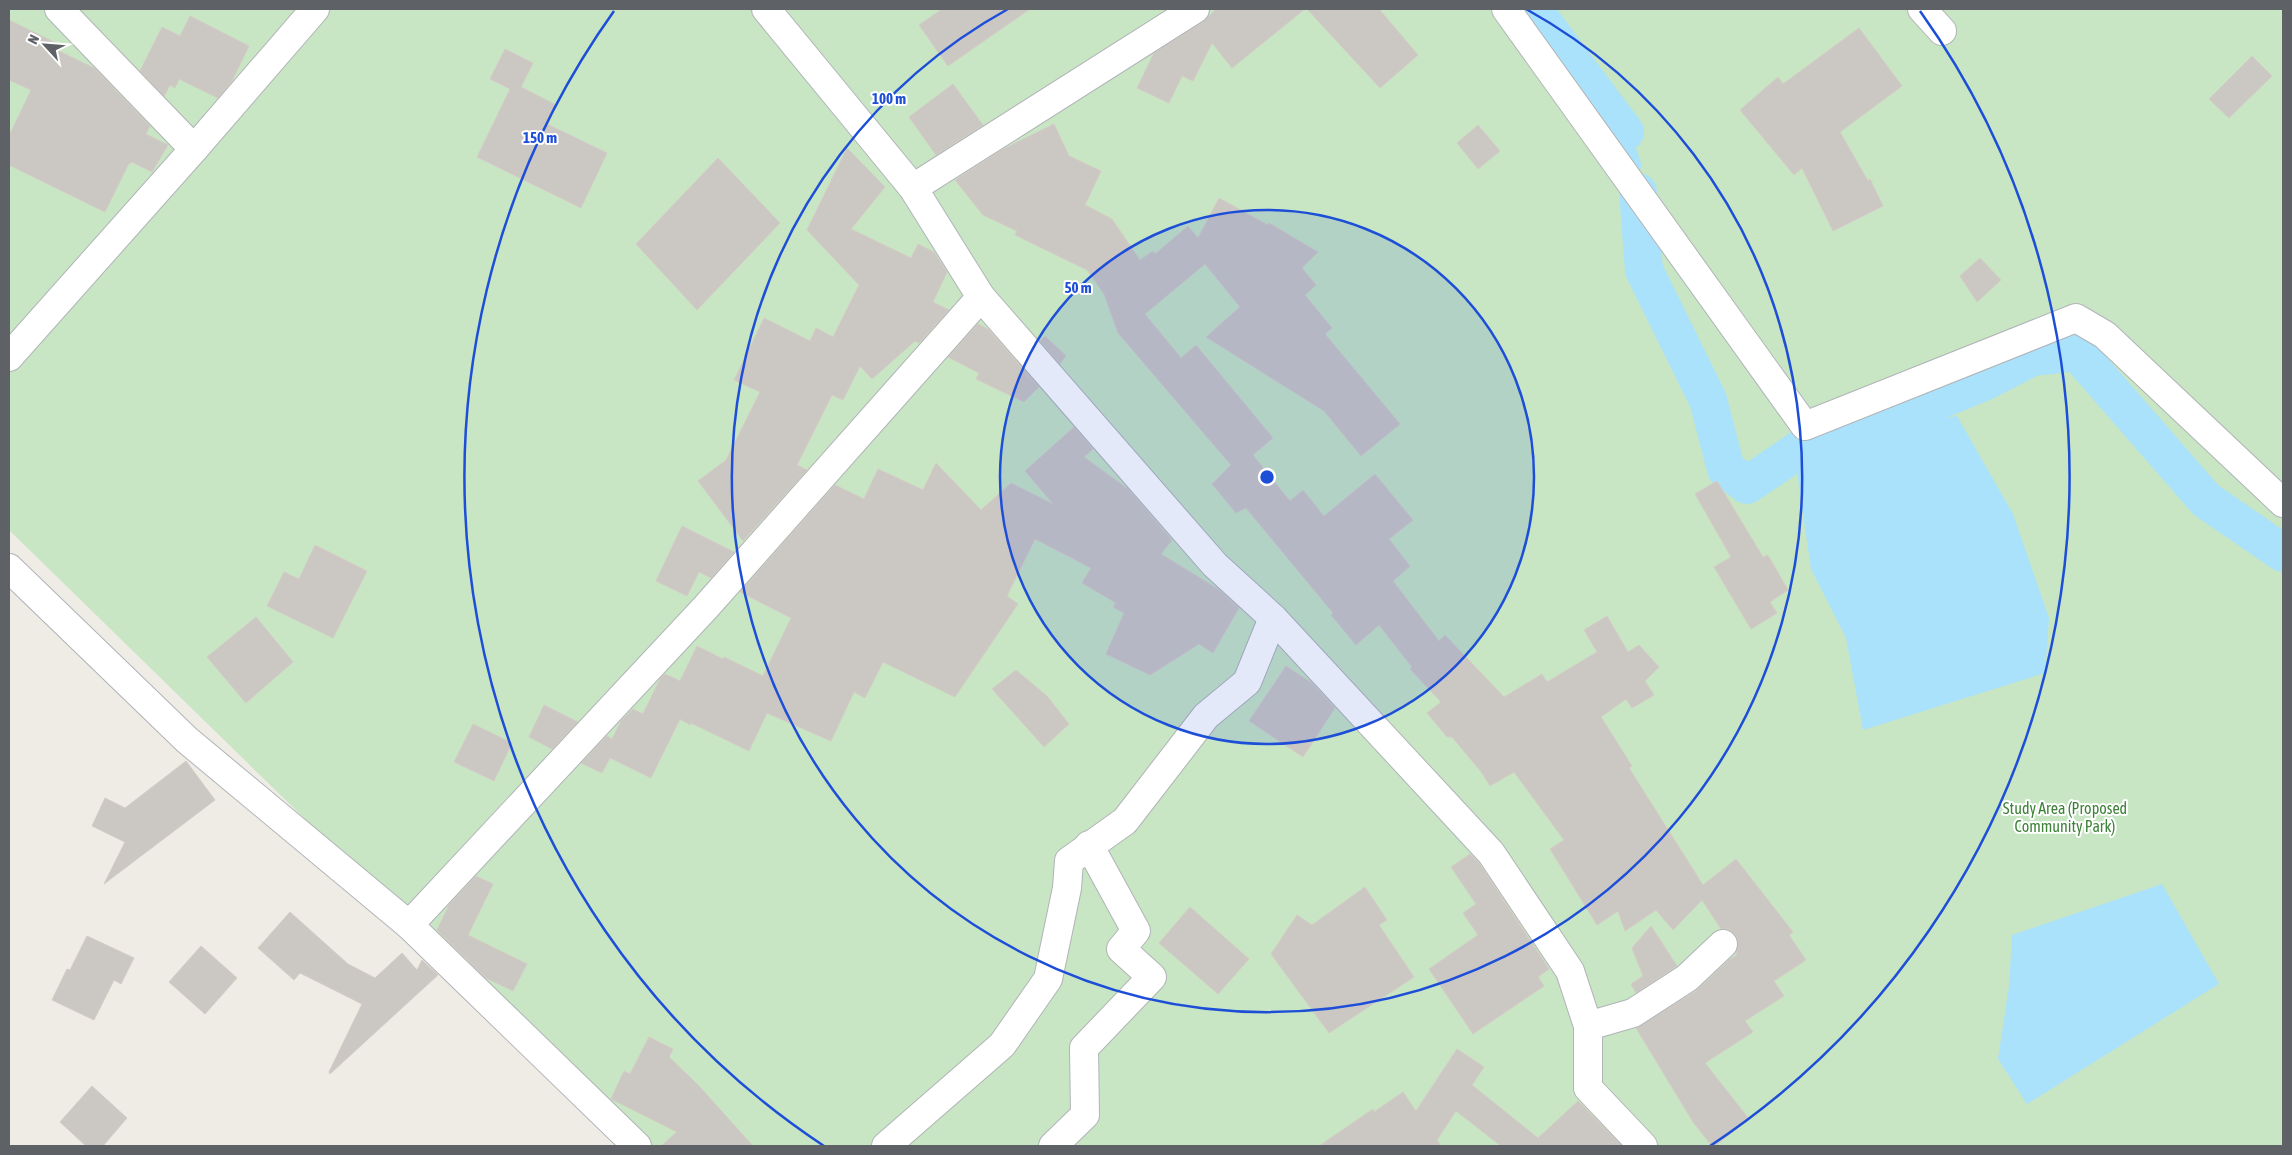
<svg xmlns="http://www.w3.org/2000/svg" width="2292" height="1155" font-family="'Asap Condensed',sans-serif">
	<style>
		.green { fill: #c8e5c4 }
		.water { fill: #abe2fb }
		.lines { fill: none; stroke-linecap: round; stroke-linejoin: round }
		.stream { stroke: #abe2fb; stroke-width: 11 }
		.canal { stroke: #abe2fb; stroke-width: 38 }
		.building { fill: #cbc7c3; stroke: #d4cdc5 }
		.minor-casing { stroke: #b1b4b8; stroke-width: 30 }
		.minor { stroke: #fff; stroke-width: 28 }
		.ring { fill: none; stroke: #1d4ed8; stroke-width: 2.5 }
		.labels { text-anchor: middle; stroke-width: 4; stroke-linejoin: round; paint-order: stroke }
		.park-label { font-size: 16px; fill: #3e8239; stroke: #fff }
		.centre { fill: #1d4ed8; stroke: #fff; stroke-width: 2.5 }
		.ring-label { font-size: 15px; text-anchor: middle; font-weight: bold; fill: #1d4ed8; stroke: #fff; stroke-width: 4; stroke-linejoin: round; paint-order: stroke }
	</style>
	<rect width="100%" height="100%" fill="#efece6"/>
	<path class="green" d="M 9,9 L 2283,9 L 2283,1146 L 640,1146 L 9,530 Z"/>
	<g class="water">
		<path d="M 1957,416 L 2013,514 L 2049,618 L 2045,673 L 1863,730 L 1846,638 L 1811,569 L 1797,473 L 1851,436 Z"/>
		<path d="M 2162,884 L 2219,984 L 2027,1104 L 1998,1059 L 2009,986 L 2012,935 Z"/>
	</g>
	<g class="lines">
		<path class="stream" d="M 1625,132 L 1636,166"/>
		<g class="canal">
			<path d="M 1533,9 L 1625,132"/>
			<path d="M 1638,192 L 1644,270 L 1708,400 L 1726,469 L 1747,485 L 1806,445 L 1887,422 L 1986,381 L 2032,357 L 2077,352 L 2206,500 L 2283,553"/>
		</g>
	</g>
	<g class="building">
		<path d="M 942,9 L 1030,9 L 948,66 L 919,25 Z"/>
		<path d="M 1216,9 L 1305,9 L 1232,68 L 1212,43 L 1193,81 L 1182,76 L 1169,103 L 1137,88 L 1154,53 L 1203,22 Z"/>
		<path d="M 1307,9 L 1379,9 L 1418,55 L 1380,88 Z"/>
		<path d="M 190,16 L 249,46 L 232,81 L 218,98 L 179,79 L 175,88 L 170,85 L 164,96 L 140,71 L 162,27 L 180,36 Z"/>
		<path d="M 9,20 L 62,46 L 59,51 L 94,68 L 150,126 L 146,134 L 168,145 L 152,172 L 132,162 L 128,165 L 105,212 L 9,165 L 9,136 L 31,90 L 9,80 Z"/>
		<path d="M 1859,28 L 1902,86 L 1840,132 L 1868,181 L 1870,179 L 1883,206 L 1833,231 L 1802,168 L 1794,175 L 1740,110 L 1778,77 L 1783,84 Z"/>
		<path d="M 505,49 L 533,63 L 521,87 L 556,105 L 547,124 L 607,153 L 581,208 L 477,157 L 510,89 L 490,79 Z"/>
		<path d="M 2252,56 L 2272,76 L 2229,118 L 2209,99 Z"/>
		<path d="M 953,84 L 983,125 L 936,155 L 909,117 Z"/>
		<path d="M 1054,124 L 1069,156 L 1101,171 L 1085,205 L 1112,219 L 1140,260 L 1153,251 L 1155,254 L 1188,226 L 1198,238 L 1219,198 L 1268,225 L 1269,223 L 1318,252 L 1302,268 L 1316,285 L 1305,295 L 1332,328 L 1325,334 L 1400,424 L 1361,456 L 1324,411 L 1206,337 L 1240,307 L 1205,264 L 1145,314 L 1181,358 L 1196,345 L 1273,438 L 1253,455 L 1290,501 L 1303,490 L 1324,516 L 1375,474 L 1413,520 L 1389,539 L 1410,566 L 1393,581 L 1439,641 L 1445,635 L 1504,697 L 1542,674 L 1547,682 L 1597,652 L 1584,630 L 1607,616 L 1628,652 L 1639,645 L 1659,667 L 1645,681 L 1654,695 L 1632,708 L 1626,699 L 1601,717 L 1632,766 L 1629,768 L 1703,885 L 1736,859 L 1793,932 L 1789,935 L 1806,960 L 1774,981 L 1784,996 L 1745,1021 L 1753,1032 L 1705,1063 L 1749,1119 L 1715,1146 L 1712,1146 L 1693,1122 L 1636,1028 L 1696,991 L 1729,960 L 1737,955 L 1736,952 L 1738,941 L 1735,934 L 1728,929 L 1721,929 L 1702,900 L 1673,930 L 1656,910 L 1625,931 L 1618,911 L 1597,925 L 1550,849 L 1564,840 L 1514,772 L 1490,786 L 1482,773 L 1452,737 L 1447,737 L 1427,713 L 1441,702 L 1410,669 L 1412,667 L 1379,625 L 1356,645 L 1331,615 L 1333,613 L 1246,508 L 1236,513 L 1212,484 L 1231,465 L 1118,333 L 1104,294 L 1087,270 L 1015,235 L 1017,231 L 983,215 L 955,180 L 1001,150 Z"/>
		<path d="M 1478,125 L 1500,151 L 1478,169 L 1457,143 Z"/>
		<path d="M 847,148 L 885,187 L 851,229 L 911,258 L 918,244 L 934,252 L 947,272 L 933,302 L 949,310 L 919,343 L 915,341 L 872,379 L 860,366 L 843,400 L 832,395 L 797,465 L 807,470 L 743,541 L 698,481 L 726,460 L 760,392 L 734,380 L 764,318 L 810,341 L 816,328 L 833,337 L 859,285 L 807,230 Z"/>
		<path d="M 718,158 L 780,223 L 697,310 L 636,244 Z"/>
		<path d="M 1980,258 L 2001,280 L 1977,302 L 1960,276 Z"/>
		<path d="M 978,324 L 988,329 L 1039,387 L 1024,402 L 976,379 L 979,373 L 948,357 Z"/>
		<path d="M 1045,336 L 1066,356 L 1060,364 L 1040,341 Z"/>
		<path d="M 1074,427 L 1093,449 L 1084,457 L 1128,489 L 1172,540 L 1161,554 L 1218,589 L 1239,608 L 1213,653 L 1199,644 L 1150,675 L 1106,654 L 1124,613 L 1113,607 L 1116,603 L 1082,583 L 1091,568 L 1035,539 L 1007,596 L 1018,604 L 955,697 L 883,662 L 865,698 L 854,692 L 831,741 L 767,713 L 749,751 L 691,723 L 690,725 L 680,719 L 651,778 L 610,758 L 602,773 L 581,763 L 607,736 L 612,739 L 621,721 L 633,709 L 643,714 L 660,679 L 665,674 L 680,681 L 697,646 L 723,659 L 724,657 L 763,676 L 791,618 L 740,592 L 835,485 L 864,499 L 878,469 L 923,490 L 936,463 L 981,510 L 1011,483 L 1053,504 L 1025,471 Z"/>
		<path d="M 1717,481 L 1763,557 L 1768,555 L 1788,590 L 1770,602 L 1777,613 L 1751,629 L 1714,567 L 1731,557 L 1695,494 Z"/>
		<path d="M 682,526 L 734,552 L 711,578 L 699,572 L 687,596 L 656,581 Z"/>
		<path d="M 315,545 L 367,571 L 333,638 L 267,606 L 284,572 L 299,579 Z"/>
		<path d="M 256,617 L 293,662 L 246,703 L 207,657 Z"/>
		<path d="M 1286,666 L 1312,683 L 1335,708 L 1303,757 L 1249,721 Z"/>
		<path d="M 1016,670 L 1047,696 L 1069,724 L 1044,747 L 992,689 Z"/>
		<path d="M 544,705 L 578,722 L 552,749 L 529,737 Z"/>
		<path d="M 473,724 L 512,743 L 494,781 L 454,762 Z"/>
		<path d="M 186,761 L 215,800 L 104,884 L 125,842 L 92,826 L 105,798 L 125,808 Z"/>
		<path d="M 1470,854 L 1479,863 L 1549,969 L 1538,977 L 1544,986 L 1473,1034 L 1429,969 L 1478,935 L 1463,913 L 1476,904 L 1451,867 Z"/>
		<path d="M 476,876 L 493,884 L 468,935 L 527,964 L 513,991 L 486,978 L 437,930 L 449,905 Z"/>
		<path d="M 1365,887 L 1387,920 L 1379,925 L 1414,977 L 1329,1033 L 1271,954 L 1297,915 L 1312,925 Z"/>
		<path d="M 1190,907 L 1249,959 L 1218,994 L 1159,943 Z"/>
		<path d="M 290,912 L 348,964 L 375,978 L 402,953 L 417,970 L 422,960 L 438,975 L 330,1074 L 329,1072 L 362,1004 L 300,973 L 294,980 L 258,948 Z"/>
		<path d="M 1651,926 L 1677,966 L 1636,993 L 1631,984 L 1643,976 L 1632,948 Z"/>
		<path d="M 87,936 L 134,958 L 121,984 L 114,980 L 94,1020 L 52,1000 L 67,969 L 70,970 Z"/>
		<path d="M 201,946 L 237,978 L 205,1014 L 169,982 Z"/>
		<path d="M 649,1037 L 673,1049 L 669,1057 L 698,1085 L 753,1146 L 661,1146 L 677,1132 L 611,1099 L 624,1071 L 630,1074 Z"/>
		<path d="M 1457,1049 L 1484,1067 L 1472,1085 L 1538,1138 L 1578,1101 L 1622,1146 L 1501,1146 L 1456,1111 L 1437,1140 L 1441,1146 L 1319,1146 L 1373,1109 L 1374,1112 L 1403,1092 L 1416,1111 Z"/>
		<path d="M 92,1086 L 127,1118 L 103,1146 L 86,1146 L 60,1122 Z"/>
	</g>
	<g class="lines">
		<g class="minor-casing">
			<g id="minor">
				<path d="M 59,9 L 194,149"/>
				<path d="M 766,9 L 913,188 L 981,297 L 1215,565 L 1273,618 L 1491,853 L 1570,971 L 1588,1026 L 1588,1088 L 1643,1146"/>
				<path d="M 1506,9 L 1805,426 L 2076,318 L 2105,335 L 2283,503"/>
				<path d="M 1922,9 L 1942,31"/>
				<path d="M 913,188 L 1195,9"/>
				<path d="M 9,357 L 194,149 L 315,9"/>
				<path d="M 9,568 L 187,740 L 409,925 L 706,607 L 981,297"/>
				<path d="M 409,925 L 637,1146"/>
				<path d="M 1588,1026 L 1633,1013 L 1687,978 L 1723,944"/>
				<path d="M 886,1146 L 1002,1045 L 1048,979 L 1067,888 L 1069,861 L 1125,821 L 1206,716 L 1247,682 L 1273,618"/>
				<path d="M 1053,1146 L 1085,1115 L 1084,1048 L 1152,977 L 1121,949 L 1136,931 L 1089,845"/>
			</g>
		</g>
		<use href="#minor" class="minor"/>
	</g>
	<circle cx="1267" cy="477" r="267" fill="#1d4ed8" fill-opacity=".12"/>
	<g class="ring">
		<circle cx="1267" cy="477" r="267"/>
		<path d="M1526 9A535 535 0 1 1 1008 9"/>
		<path d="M824 1146A802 802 0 0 1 614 11M1920 11A802 802 0 0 1 1710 1146"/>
	</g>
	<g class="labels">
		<g class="park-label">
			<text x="2065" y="814">Study Area (Proposed<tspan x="2065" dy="18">Community Park)</tspan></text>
		</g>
	</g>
	<circle cx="1267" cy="477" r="8" class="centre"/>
	<g class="ring-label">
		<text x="889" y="104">100 m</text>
		<text x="540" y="143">150 m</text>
		<text x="1078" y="293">50 m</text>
	</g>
	<rect width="2292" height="1155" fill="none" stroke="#5e6266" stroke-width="20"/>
	<g transform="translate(45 45) rotate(296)" stroke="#ffffff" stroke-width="4" paint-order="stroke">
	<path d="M0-4L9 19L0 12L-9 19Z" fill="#5e6266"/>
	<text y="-8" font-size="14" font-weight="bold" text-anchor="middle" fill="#5e6266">N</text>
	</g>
</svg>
